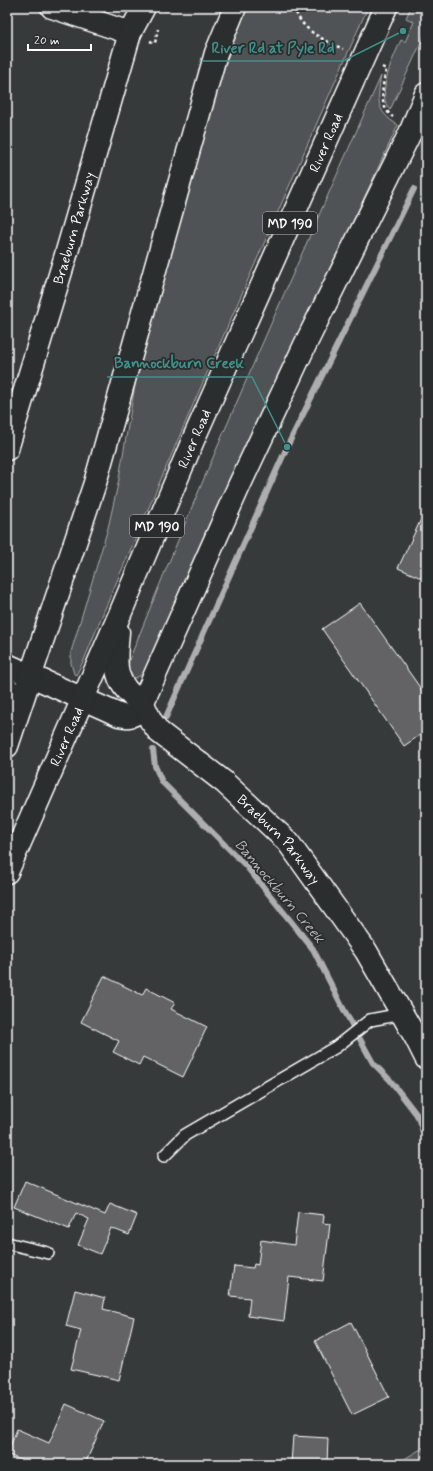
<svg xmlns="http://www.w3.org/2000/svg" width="433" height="1471" font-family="Mynerve,sans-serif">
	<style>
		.green { fill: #505354; stroke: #a8a9aa }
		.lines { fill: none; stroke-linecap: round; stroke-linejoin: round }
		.stream { stroke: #adaeaf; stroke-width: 6 }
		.building { fill: #636465; stroke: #fff }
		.lane-casing { stroke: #fff; stroke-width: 14 }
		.street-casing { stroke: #fff; stroke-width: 25 }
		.primary-casing { stroke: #fff; stroke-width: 25 }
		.path { stroke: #fff; stroke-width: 2.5; stroke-dasharray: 3 3; stroke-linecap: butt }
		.lane { stroke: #2a2d2e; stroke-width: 11 }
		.street { stroke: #2a2d2e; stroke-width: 22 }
		.primary { stroke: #2a2d2e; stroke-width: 22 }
		.labels { text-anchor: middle; stroke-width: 3.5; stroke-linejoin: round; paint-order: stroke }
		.shield { fill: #2a2d2e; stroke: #bfc0c0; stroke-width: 1 }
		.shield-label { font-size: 13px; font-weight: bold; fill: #fff }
		.street-label { font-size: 14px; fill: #fff; stroke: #2a2d2e }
		.water-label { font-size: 15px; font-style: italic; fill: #b4b5b5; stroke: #2a2d2e }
		.leader { fill: none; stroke: #3f918b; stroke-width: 1.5 }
		.callout-dot { fill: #3f918b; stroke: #2a2d2e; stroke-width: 1.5 }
		.callout-label { font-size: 15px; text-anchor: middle; font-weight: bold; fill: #3f918b; stroke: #2a2d2e; stroke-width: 3.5; stroke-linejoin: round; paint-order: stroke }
	</style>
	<rect width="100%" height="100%" fill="#373a3b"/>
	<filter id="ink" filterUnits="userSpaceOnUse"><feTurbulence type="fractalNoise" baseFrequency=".025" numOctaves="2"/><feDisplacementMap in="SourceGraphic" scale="8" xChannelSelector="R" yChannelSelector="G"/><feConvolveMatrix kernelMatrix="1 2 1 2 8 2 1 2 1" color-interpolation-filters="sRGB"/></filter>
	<g filter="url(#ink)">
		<g class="green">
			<path d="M 247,7 L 368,7 L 196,398 L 104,611 L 84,660 L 76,675 L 74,674 L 71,663 L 71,652 L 108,528 L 118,484 L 138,368 L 220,78 Z"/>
			<path d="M 411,7 L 426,7 L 426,32 L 390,110 C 375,95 394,56 401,40 L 405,42 L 414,22 L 406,18 Z"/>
			<path d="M 381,76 C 377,100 376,112 398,125 L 147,666 L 142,674 L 136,678 L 132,677 C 127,670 128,665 130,658 C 208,462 295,269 381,76 Z"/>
			<path d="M 426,1446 L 426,1464 L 396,1464 Z"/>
		</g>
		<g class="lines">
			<g class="stream">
				<path d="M 166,717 L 287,447 L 414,189"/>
				<path d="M 153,750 L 155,766 L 162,782 L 247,867 L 313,949 L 343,1008 L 373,1063 L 390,1080 L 417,1115 L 426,1140"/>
			</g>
		</g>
		<g class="building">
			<path d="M 423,515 L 426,516 L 426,580 L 398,568 Z"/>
			<path d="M 360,603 L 426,696 L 426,731 L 404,746 L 322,629 Z"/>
			<path d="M 104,976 L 142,995 L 146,988 L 175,1003 L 171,1009 L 207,1027 L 183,1077 L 143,1057 L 139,1065 L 113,1052 L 119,1041 L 81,1022 Z"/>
			<path d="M 25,1181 L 105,1215 L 110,1204 L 137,1215 L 129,1235 L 111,1228 L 100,1254 L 78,1245 L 89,1219 L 76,1213 L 69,1229 L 14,1207 Z"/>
			<path d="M 298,1212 L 324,1215 L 323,1223 L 330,1224 L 323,1281 L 289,1277 L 284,1321 L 248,1316 L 250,1298 L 230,1296 L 234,1266 L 253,1268 L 254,1264 L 258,1265 L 261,1240 L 294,1245 Z"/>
			<path d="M 75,1290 L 105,1298 L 103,1309 L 134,1317 L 119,1380 L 71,1369 L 81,1330 L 66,1326 Z"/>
			<path d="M 351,1322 L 389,1397 L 352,1415 L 315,1341 Z"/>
			<path d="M 66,1404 L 104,1421 L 85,1464 L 29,1464 L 7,1454 L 17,1429 L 49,1443 Z"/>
			<path d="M 293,1436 L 328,1438 L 327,1464 L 291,1464 Z"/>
		</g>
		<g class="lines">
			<g class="lane-casing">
				<g id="lane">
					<path d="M 164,1156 L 185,1135 L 336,1047 L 370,1020 L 402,1014"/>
					<path d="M 7,1243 L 48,1253"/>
				</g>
			</g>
			<g class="street-casing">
				<g id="street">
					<path d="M 52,7 L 130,33"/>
					<path id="s1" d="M 7,449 L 66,255 L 130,33 L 144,7"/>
					<path d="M 7,665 L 119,715 C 128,717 132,717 139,711 L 239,486 L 305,345 L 410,133 L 426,94"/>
					<path id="s2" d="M 143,704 L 151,721 L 159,732 L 224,782 L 288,842 L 366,951 L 416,1038 L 426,1058"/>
				</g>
			</g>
			<g class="primary-casing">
				<g id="primary">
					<path d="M 118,632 C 115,665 112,684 143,704"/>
					<path d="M 7,688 L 9,707 L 8,724"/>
					<path d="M 7,746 L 95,483 L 216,53 L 235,7"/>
					<path id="s3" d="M 7,872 L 120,614 L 194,438 L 386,7"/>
				</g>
			</g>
			<g class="path">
				<path d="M 294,7 C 301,31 323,39 343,49"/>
				<path d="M 165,10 L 172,7"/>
				<path d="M 150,41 L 155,43 L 158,29"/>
				<path d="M 382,67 L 386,69 C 383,86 377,105 393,117"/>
			</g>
			<use href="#lane" class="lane"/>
			<use href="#street" class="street"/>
			<use href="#primary" class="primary"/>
		</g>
	</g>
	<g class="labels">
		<g class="shield">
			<rect x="263" y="212" width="54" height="22" rx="3"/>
			<rect x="130" y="515" width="54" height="22" rx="3"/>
		</g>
		<g class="shield-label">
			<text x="290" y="228">MD 190</text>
			<text x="157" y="531">MD 190</text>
		</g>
		<g class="street-label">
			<text dy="5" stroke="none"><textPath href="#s3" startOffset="796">River Road</textPath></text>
			<text dy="5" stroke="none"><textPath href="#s1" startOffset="231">Braeburn Parkway</textPath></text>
			<text dy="5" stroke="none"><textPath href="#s3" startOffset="472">River Road</textPath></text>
			<text dy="5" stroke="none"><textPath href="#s3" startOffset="148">River Road</textPath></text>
			<text dy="5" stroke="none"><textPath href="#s2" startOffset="194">Braeburn Parkway</textPath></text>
		</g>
		<g class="water-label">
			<text transform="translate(280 891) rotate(50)" y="5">Bannockburn Creek</text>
		</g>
	</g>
	<path class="leader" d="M403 31L343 61H202M287 447L252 377H107"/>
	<g class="callout-dot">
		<circle cx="403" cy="31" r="4"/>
		<circle cx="287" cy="447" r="4"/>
	</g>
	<g class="callout-label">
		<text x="273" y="53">River Rd at Pyle Rd</text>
		<text x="179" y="368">Bannockburn Creek</text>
	</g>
	<rect width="433" height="1471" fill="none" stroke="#2a2d2e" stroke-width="24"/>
	<rect x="12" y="12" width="409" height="1447" fill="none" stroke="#fff" stroke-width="1.5" filter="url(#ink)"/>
	<path d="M28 44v6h63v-6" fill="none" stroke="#ffffff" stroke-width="2"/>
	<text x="34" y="44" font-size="12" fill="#ffffff" stroke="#2a2d2e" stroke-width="3" paint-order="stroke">20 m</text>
</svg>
